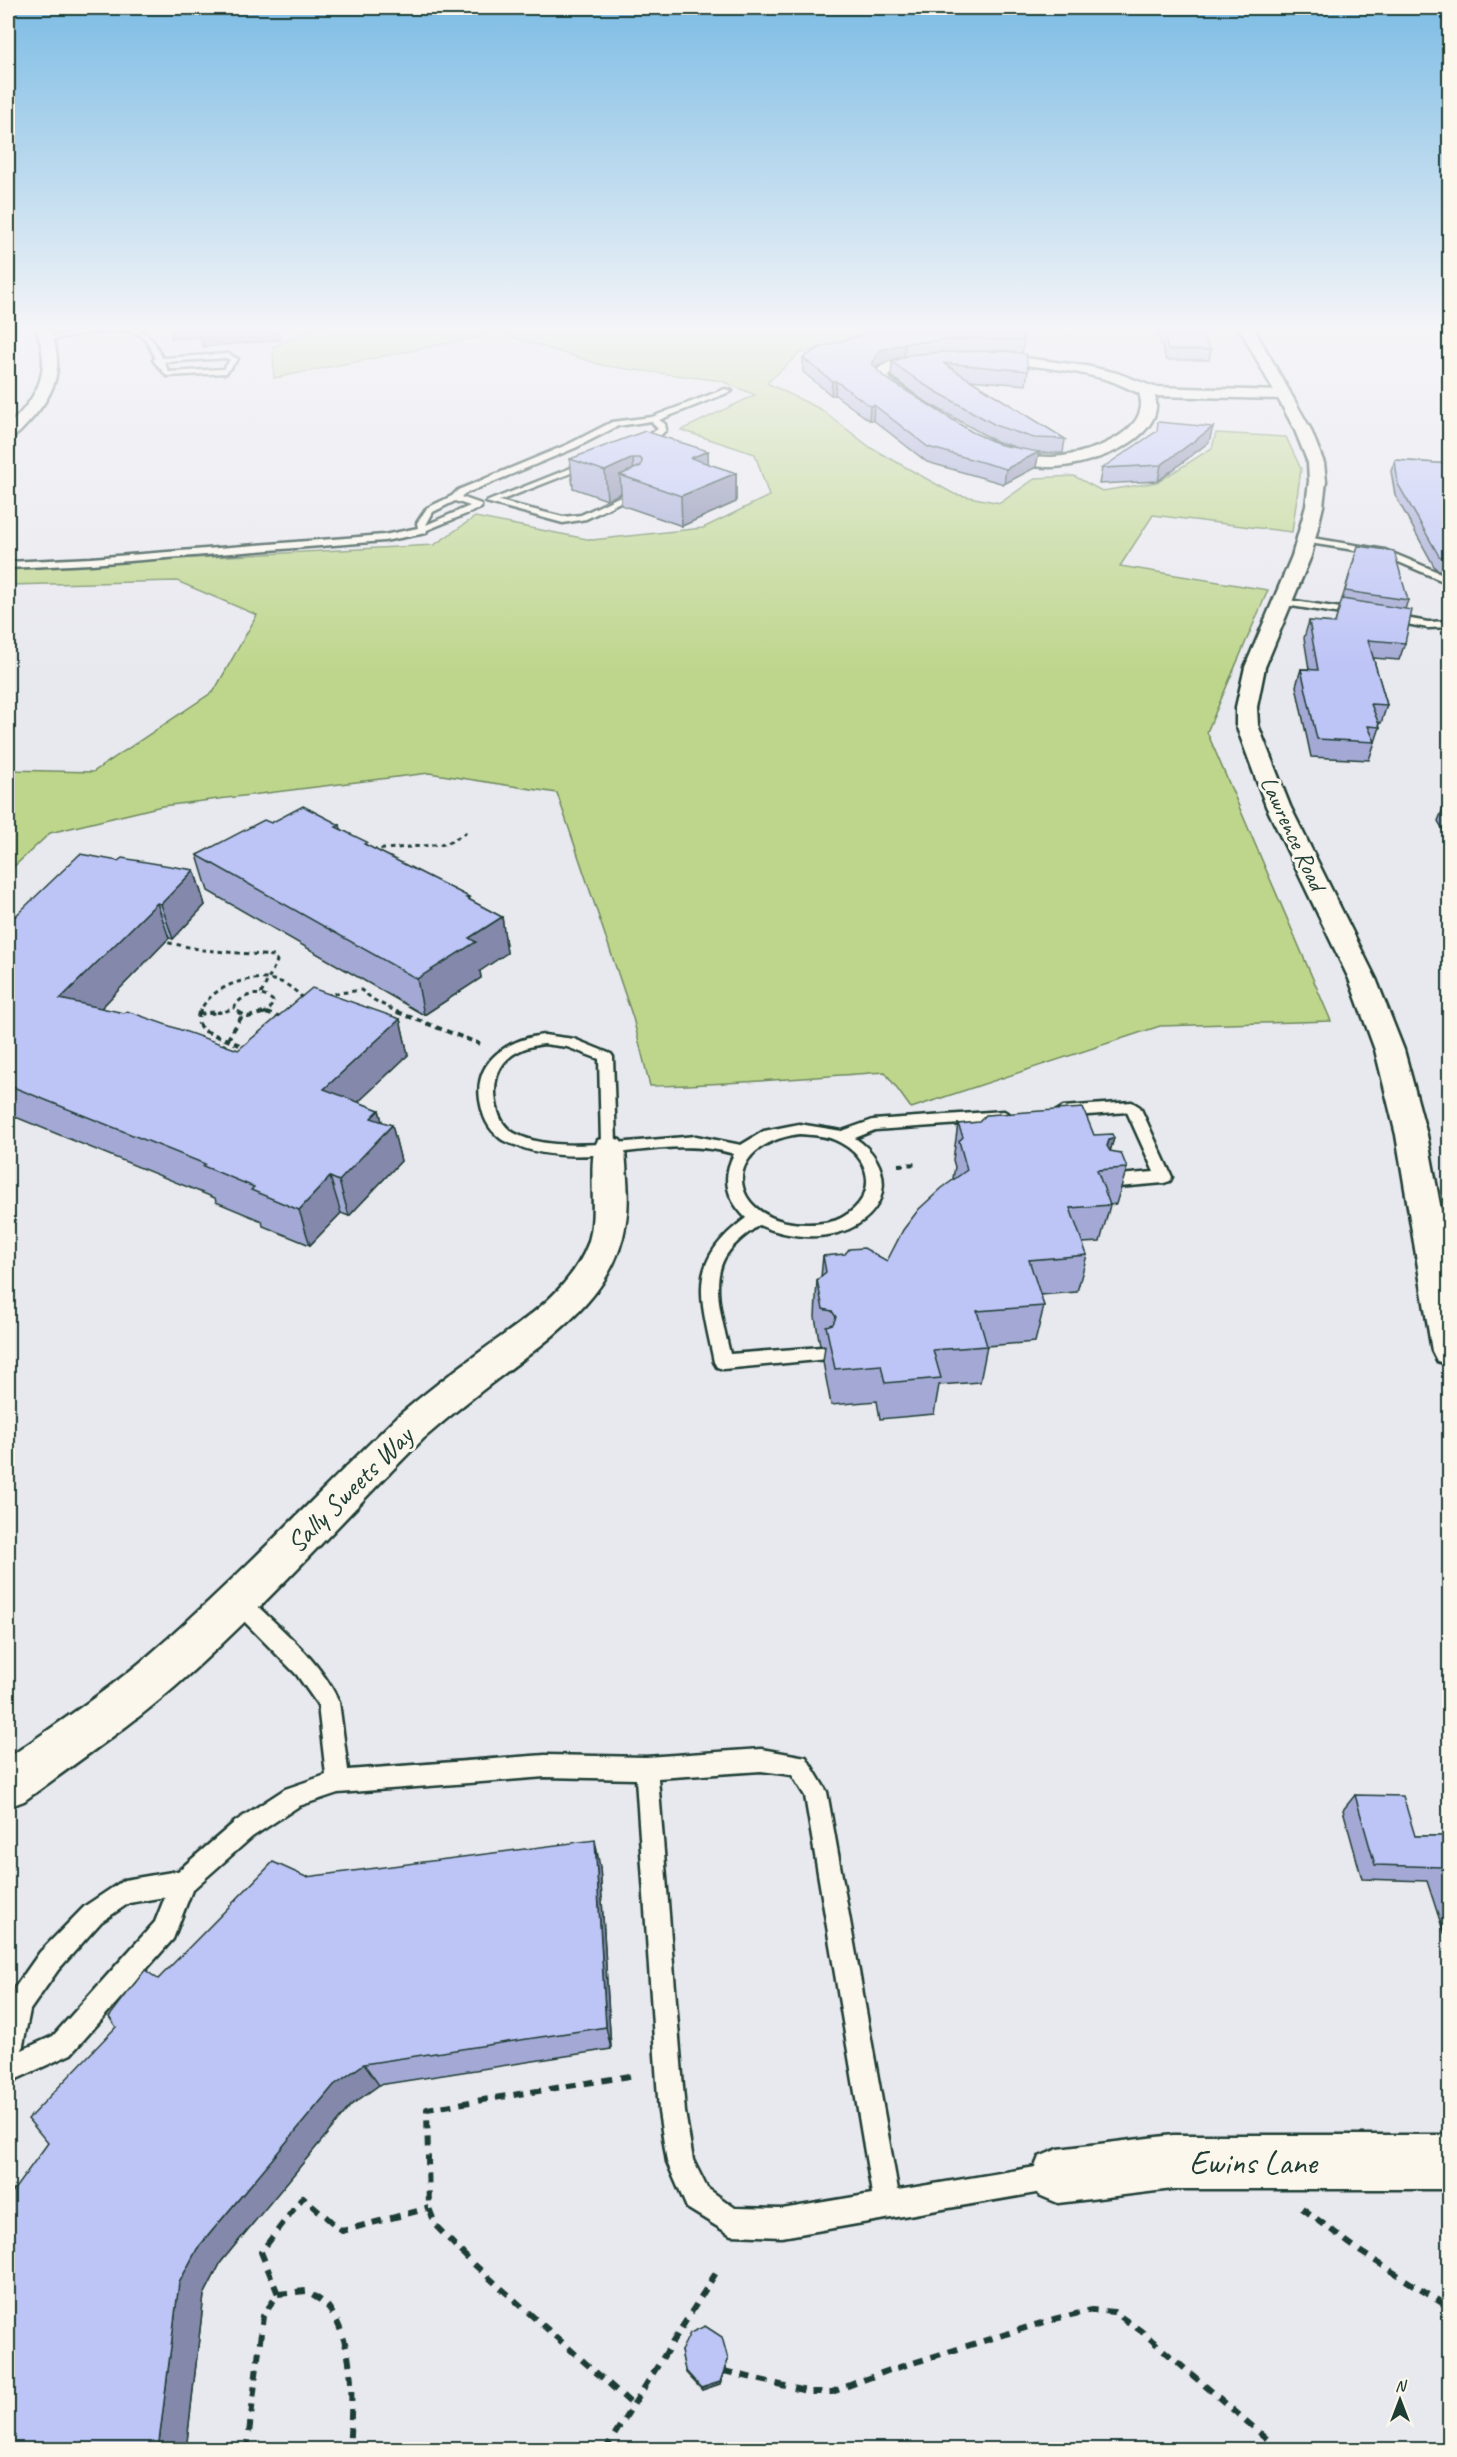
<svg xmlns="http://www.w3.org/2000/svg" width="1457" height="2457" font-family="Caveat,sans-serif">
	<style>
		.green { fill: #bed68c; stroke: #6e8a60; stroke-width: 1.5 }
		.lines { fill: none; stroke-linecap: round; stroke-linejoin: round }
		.lane-casing { stroke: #1f3d34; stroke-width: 5 }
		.street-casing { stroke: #1f3d34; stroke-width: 5 }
		.secondary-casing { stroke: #1f3d34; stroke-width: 5 }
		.path-far2 { stroke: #1f3d34; stroke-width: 3; stroke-dasharray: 4.5 4; stroke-linecap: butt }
		.path-far1 { stroke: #1f3d34; stroke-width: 4; stroke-dasharray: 6 4.5; stroke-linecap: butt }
		.path { stroke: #1f3d34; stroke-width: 6; stroke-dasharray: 10 8; stroke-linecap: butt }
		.lane { fill: #fbf7ec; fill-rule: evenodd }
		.street { fill: #fbf7ec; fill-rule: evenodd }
		.secondary { fill: #fbf7ec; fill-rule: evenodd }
		.wall { fill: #a3a9d4; stroke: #1f3d34; stroke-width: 1.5; fill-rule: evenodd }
		.shaded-wall { fill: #8489ac; stroke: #1f3d34; stroke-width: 1.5 }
		.building { fill: #bdc4f6; stroke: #1f3d34; stroke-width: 1.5 }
		.labels { text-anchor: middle; stroke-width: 6; stroke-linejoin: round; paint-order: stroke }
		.far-street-label { font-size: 24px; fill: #1f3d34; stroke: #fbf7ec }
		.street-label { font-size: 28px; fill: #1f3d34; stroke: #fbf7ec }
		.near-street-label { font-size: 33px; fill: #1f3d34; stroke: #fbf7ec }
	</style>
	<rect width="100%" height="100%" fill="#e8e8ef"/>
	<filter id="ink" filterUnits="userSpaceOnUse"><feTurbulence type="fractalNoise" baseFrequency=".0167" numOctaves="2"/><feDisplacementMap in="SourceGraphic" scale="12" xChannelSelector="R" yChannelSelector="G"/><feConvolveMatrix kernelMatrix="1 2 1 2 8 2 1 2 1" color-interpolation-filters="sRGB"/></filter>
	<g filter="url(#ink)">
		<path class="green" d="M 317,327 L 1099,327 L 1070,334 L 956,332 L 864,336 L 799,354 L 767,383 L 822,410 L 871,448 L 954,494 L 1000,503 L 1036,478 L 1074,476 L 1102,491 L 1158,482 L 1212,448 L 1216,433 L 1286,437 L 1301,469 L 1292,532 L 1153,515 L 1120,566 L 1268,590 L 1207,732 L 1331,1021 L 1160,1026 L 911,1108 L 885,1072 C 807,1077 728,1085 650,1086 L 633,1018 L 557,793 L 429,773 L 162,806 L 50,833 L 8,872 L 8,770 L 93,772 L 214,691 L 257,615 L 177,581 L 8,585 L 8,568 L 434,545 L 475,517 L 592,540 L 703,528 L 769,496 L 755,454 L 681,430 L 755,395 L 722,381 L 605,366 L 499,333 L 274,378 L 273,347 Z"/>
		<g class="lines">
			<g class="lane-casing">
				<g id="lane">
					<path d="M 130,327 C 149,332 154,340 162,358 L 228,354 L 238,359 L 226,373 L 167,376 L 153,360 L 155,358 C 152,352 149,343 144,338 C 129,322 69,337 48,340 L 45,338 L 101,328 ZM 227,358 L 230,360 L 224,369 L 169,372 L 164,362 Z"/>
					<path d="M 725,389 L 732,391 L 659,420 L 665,424 L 666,430 C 658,438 644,449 634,444 L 658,429 L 651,421 L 618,426 L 575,448 L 464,494 L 461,497 L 481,504 L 481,508 L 427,530 L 426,533 L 384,541 L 91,564 L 8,568 L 8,562 L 91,558 L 384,535 L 418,528 L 417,523 L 427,508 L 452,496 L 458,490 L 569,444 L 612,422 L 652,417 ZM 455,501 L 470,506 L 426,525 L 433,512 Z"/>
					<path d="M 591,460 L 594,460 L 594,464 L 499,501 L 563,517 L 581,515 L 635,489 L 642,491 L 586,519 L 563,523 L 486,502 Z"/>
					<path d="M 1306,537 L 1385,550 L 1450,577 L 1450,584 L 1380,554 L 1303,542 L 1303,538 Z"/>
					<path d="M 1282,599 L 1360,611 L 1365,614 L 1360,617 L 1279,604 L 1279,600 Z"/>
					<path d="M 1388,615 L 1428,622 L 1450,621 L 1450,627 L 1428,628 L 1385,620 L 1383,618 Z"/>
					<path d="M 544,1035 L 574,1039 L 611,1054 L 613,1057 L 616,1143 L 696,1136 L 741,1145 L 764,1131 L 799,1124 L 842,1131 L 873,1120 L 1004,1111 L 1012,1116 L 1004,1121 L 875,1130 L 855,1138 C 893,1163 893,1209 849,1229 C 821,1241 786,1237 759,1225 C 747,1234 735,1242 727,1254 C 708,1281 724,1325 730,1354 L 822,1347 L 828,1349 L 831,1354 L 828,1359 L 723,1369 L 717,1367 L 714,1362 C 701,1297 685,1263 746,1218 C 727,1199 721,1178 734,1154 C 664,1132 588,1173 518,1146 C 512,1144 505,1142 501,1139 C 487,1128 483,1117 480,1100 C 474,1060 509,1039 544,1035 ZM 544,1044 L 567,1047 L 599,1059 L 601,1144 C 573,1145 540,1147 514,1133 C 502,1126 498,1115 496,1103 C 490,1067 510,1048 544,1044 ZM 799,1134 C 811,1135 824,1135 835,1140 C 872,1156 880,1195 843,1217 C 833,1223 820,1224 808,1224 C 731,1225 713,1147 799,1134 Z"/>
					<path d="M 1132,1102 L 1140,1107 L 1172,1177 L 1170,1181 L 1164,1183 L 1107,1188 L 1101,1186 L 1099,1182 L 1101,1178 L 1107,1176 L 1154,1172 L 1127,1112 L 1063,1117 L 1055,1112 L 1063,1107 Z"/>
					<path d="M 238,1592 L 245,1594 C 278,1627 320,1659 339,1702 L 348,1770 L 545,1755 L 646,1757 L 761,1749 L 806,1757 L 827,1792 L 898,2190 L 1053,2164 L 1062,2168 L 1066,2177 L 1062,2186 L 1053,2190 L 782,2237 L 731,2235 L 687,2208 L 667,2162 L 659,2112 L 636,1779 L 545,1777 L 338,1793 L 299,1806 L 252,1837 L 192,1890 L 173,1939 L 71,2054 L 8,2083 L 9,1996 L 40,1952 L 85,1906 L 124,1880 L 178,1871 L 236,1821 L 285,1789 L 326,1775 L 318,1705 L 297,1675 L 231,1608 L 228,1601 L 231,1594 ZM 761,1771 L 792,1775 L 805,1796 L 872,2194 L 782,2209 L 735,2208 L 707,2188 L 693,2160 L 685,2112 L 658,1778 ZM 165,1897 L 155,1922 L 53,2036 L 22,2050 L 30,2010 L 58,1970 L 101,1922 L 129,1903 Z"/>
				</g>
			</g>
			<g class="street-casing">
				<g id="street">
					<path d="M 955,354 L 1025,358 L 1086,366 L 1117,373 L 1154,387 L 1282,391 L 1289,395 L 1282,399 L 1155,396 C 1167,442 1082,468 1048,467 C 1028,467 1009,461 989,455 L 987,452 L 995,447 C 1013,452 1031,457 1050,457 C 1080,457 1154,434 1139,393 C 1128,389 1117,382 1105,379 C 1056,365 933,351 889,375 L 890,379 L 918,398 L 921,401 L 913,406 L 908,404 L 876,381 L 874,373 C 891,353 931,355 955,354 Z"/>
					<path d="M 609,1137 L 620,1140 L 625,1148 C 626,1172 630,1197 626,1221 C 617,1292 557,1333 505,1373 C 477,1394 449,1416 423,1439 C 341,1521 263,1609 176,1686 C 128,1728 75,1763 24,1801 L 8,1807 L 8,1758 C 55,1725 103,1694 147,1657 C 235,1581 314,1497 397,1417 C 424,1394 451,1373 480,1352 C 521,1322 569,1293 588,1244 C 599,1213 586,1160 598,1140 Z"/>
					<path d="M 1173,2135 L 1450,2135 L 1450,2189 L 1173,2189 L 1058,2203 L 1039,2195 L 1031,2176 L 1039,2157 L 1058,2149 Z"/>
				</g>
			</g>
			<g class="secondary-casing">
				<g id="secondary">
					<path d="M 35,327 L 49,327 C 65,366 57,391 30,421 C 23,428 17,437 8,439 L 8,426 C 39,396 53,369 35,327 Z"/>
					<path d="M 1239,327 L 1253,327 L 1310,428 L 1324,463 L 1326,481 L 1323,506 L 1311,556 L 1265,667 L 1257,707 L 1258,725 L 1290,806 L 1376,979 L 1404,1050 L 1427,1135 L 1450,1258 L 1450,1365 L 1437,1361 L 1432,1351 L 1396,1135 L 1375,1050 L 1349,979 L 1266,806 L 1236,725 L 1236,707 L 1245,667 L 1292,556 L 1306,506 L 1309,481 L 1308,463 L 1294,428 Z"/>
				</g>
			</g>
			<g class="path-far2">
				<path d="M 372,850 L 446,844 L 469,831"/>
				<path d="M 160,941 L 203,950 L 274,956 L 277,961 L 261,994"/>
				<path d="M 326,995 L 361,990 L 374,1000 L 401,1014"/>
				<path d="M 266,1013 L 268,1014"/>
				<path d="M 199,1014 C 209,985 256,971 283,983 C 294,988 303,998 311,1007 L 311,1014"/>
				<path d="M 200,1014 L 224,1012 L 234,1008"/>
				<path d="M 241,1014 L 234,1008 C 242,993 260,990 273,1001 L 270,1009 L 263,1014"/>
			</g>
			<g class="path-far1">
				<path d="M 199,1012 C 197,1020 198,1026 205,1031 L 257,1052 L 271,1052 L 290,1041 L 311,1012"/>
				<path d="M 238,1012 L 248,1017 L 266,1012"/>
				<path d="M 397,1012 L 480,1044"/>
				<path d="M 266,1013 L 281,1018"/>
				<path d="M 198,1014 L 220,1012"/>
				<path d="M 222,1049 L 242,1016"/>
				<path d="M 898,1165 L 918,1164"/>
			</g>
			<g class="path">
				<path d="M 630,2076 L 427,2109 L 429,2208 L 436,2226 L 468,2259 L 633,2405"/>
				<path d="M 1302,2208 L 1361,2252 L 1450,2308"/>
				<path d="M 278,2294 L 261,2252 L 303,2197 L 342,2231 L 429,2208"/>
				<path d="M 278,2294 L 306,2291 C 313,2296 324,2301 329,2308 C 357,2349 352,2403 349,2450"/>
				<path d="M 724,2371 L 810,2392 L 832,2392 L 887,2371 L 1054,2319 L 1092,2310 L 1114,2312 L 1141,2331 L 1280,2450"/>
				<path d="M 247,2450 L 263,2316 L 278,2294"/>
				<path d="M 605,2450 L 719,2268"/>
			</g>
			<use href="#lane" class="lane"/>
			<use href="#street" class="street"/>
			<use href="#secondary" class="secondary"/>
		</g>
		<g class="wall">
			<path d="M 1156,327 L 1196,327 L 1211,350 L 1209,360 L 1166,360 Z"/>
			<path d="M 881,329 L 1024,341 L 1022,353 L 1028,371 L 1026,385 L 970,380 L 1065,439 L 1063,453 L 1038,453 L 1036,467 L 1004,484 L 927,462 L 873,420 L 869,420 L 835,395 L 831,395 L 803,372 L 803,358 ZM 904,356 L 907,356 L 892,362 L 891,376 L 921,399 L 995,441 L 1018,448 L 1001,445 L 972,432 L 884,377 L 876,369 L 878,365 Z"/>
			<path d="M 1209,442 L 1158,481 L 1099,484 L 1102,468 Z"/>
			<path d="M 708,451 L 708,464 L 736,473 L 736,502 L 682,526 L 621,505 L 621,493 L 607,500 L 573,488 L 570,459 Z"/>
			<path d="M 1395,460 L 1449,464 L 1449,594 L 1444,584 L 1447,574 L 1435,568 L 1395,495 L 1391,471 Z"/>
			<path d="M 1358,546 L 1408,600 L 1405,609 L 1405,643 L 1399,660 L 1373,658 L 1387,705 L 1381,723 L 1378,722 L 1380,727 L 1369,760 L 1311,757 L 1296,686 L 1301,669 L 1309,669 L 1304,638 L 1309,621 L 1335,623 Z"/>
			<path d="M 1449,794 L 1449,840 L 1438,821 Z"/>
			<path d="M 271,823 L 340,825 L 341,829 L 368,846 L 469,897 L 470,900 L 502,917 L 507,953 L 480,971 L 481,978 L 424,1015 L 208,891 L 197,855 Z"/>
			<path d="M 118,861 L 194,870 L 205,905 L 173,939 L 169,938 L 101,1008 L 238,1050 L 400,1019 L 408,1055 L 358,1102 L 379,1110 L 382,1122 L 392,1125 L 401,1161 L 349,1216 L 341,1213 L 310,1245 L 263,1226 L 262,1221 L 216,1202 L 215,1198 L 8,1114 L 8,923 Z"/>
			<path d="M 958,1124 L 1114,1138 L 1110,1151 L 1127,1168 L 1116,1204 L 1110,1205 L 1100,1242 L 1082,1243 L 1087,1255 L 1077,1292 L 1040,1295 L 1044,1306 L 1035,1342 L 987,1346 L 980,1382 L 939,1385 L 934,1414 L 880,1419 L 877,1401 L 831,1405 L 823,1362 L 825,1346 L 820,1345 L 815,1317 L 817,1280 L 821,1277 L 823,1256 L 887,1261 L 953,1180 L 953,1178 L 955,1167 L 953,1160 Z"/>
			<path d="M 1355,1795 L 1415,1836 L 1449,1836 L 1449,1933 L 1444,1933 L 1427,1881 L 1362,1879 L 1343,1810 Z"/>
			<path d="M 600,1867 L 611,2049 L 379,2085 L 351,2105 L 221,2262 L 204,2295 L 186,2450 L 8,2450 L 48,2143 L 116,2027 L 306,1877 Z"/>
			<path d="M 681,2351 L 728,2359 L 720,2384 L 702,2390 L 686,2373 Z"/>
		</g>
		<g class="shaded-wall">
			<path d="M 169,327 L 277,327 L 280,340 L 203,347 L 200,337 L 172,339 Z"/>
			<path d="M 905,343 L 904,356 L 878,365 L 871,377 L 872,364 L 879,351 Z"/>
			<path d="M 832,381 L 836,381 L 835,395 L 831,395 Z"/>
			<path d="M 874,405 L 873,420 L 869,420 L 870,406 Z"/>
			<path d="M 1213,427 L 1209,442 L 1158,481 L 1161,465 Z"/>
			<path d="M 708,451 L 709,480 L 691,458 Z"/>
			<path d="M 1039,452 L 1036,467 L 1004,484 L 1006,469 Z"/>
			<path d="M 633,458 L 634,480 L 620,475 L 621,493 L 607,500 L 605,471 Z"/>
			<path d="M 736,473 L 736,502 L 682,526 L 681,496 Z"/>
			<path d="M 194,870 L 205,905 L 173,939 L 161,904 Z"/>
			<path d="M 157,903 L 169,938 L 75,1035 L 60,999 Z"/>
			<path d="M 502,917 L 507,953 L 480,971 L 481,978 L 424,1015 L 417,979 L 469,938 Z"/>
			<path d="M 400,1019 L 408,1055 L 334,1125 L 324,1089 Z"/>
			<path d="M 379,1110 L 385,1133 L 392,1125 L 401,1161 L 349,1216 L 339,1181 L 371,1118 Z"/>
			<path d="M 1114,1138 L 1105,1169 L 1101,1170 L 1109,1140 Z"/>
			<path d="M 330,1177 L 341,1213 L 310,1245 L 299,1210 Z"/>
			<path d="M 595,1840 L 600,1867 L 611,2049 L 606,2027 Z"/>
			<path d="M 364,2064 L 379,2085 L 351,2105 L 221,2262 L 204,2295 L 186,2450 L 158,2450 L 179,2283 L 197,2249 L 334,2085 Z"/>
			<path d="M 728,2359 L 720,2384 L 702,2390 L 701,2388 Z"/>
		</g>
		<g class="building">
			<path d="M 933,327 L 1022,328 L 1024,341 L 977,338 L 905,343 L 879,351 L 872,364 L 884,377 L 972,432 L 1001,445 L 1039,452 L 1006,469 L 928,447 L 874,405 L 870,406 L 836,381 L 832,381 L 803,358 L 821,347 L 881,329 Z"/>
			<path d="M 1161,327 L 1196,327 L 1211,350 L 1168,350 Z"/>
			<path d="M 1005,351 L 1026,354 L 1028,371 L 943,363 L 1065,439 L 1034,438 L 997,426 L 923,384 L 892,362 L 909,355 L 942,352 Z"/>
			<path d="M 1158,422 L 1213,427 L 1161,465 L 1102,468 L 1157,431 Z"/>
			<path d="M 645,431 L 708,451 L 691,458 L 736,473 L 681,496 L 620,475 L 641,466 L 642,460 L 640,458 L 633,458 L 605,471 L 570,459 Z"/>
			<path d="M 1395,460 L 1449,464 L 1449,494 L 1448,494 L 1449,500 L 1449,561 L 1439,556 L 1398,484 Z"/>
			<path d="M 1358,546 L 1394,551 L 1408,600 L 1345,591 Z"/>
			<path d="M 1342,599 L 1412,610 L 1405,643 L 1368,640 L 1387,705 L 1371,704 L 1380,727 L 1368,726 L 1375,742 L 1317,739 L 1301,669 L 1318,670 L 1309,621 L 1335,623 Z"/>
			<path d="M 303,806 L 340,825 L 336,827 L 367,842 L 364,844 L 469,897 L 466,898 L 502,917 L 469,938 L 476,942 L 417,979 L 197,855 L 264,820 L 271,823 Z"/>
			<path d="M 80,854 L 118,861 L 122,858 L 194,870 L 161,904 L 157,903 L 60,999 L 124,1013 L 127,1011 L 238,1050 L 312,988 L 400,1019 L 324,1089 L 379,1110 L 371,1118 L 392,1125 L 339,1181 L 330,1177 L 299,1210 L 251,1190 L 254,1187 L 203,1166 L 205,1164 L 8,1085 L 8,923 Z"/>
			<path d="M 1083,1108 L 1094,1135 L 1112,1134 L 1114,1138 L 1109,1140 L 1107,1146 L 1110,1151 L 1121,1153 L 1127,1168 L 1097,1170 L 1110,1205 L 1070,1208 L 1087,1255 L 1029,1260 L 1044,1306 L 977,1311 L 987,1346 L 933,1350 L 941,1378 L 885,1383 L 881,1365 L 835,1369 L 826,1326 L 833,1324 L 836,1317 L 832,1311 L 823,1309 L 817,1280 L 826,1272 L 823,1256 L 845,1254 L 849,1249 L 864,1248 L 887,1261 L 903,1230 L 919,1209 L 942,1188 L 967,1170 L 959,1141 L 963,1137 L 958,1124 L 979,1122 L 986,1115 Z"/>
			<path d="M 1355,1795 L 1403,1796 L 1415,1836 L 1449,1836 L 1449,1891 L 1442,1867 L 1375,1865 Z"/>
			<path d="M 595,1840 L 606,2027 L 364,2064 L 334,2085 L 197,2249 L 179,2283 L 158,2450 L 8,2450 L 8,2198 L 48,2143 L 28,2119 L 116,2027 L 109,2017 L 145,1970 L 158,1979 L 273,1862 L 306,1877 Z"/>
			<path d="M 705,2326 L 722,2337 L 728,2359 L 720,2382 L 701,2388 L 685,2370 L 681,2351 L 690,2333 Z"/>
		</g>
	</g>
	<linearGradient id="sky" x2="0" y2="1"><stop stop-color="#7dbce4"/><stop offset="0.49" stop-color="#f5f5f8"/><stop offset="1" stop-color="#f5f5f8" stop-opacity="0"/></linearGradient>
	<rect width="1457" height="671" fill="url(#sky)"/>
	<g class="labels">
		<g class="far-street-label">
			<text transform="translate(1293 833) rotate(65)" y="8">Lawrence Road</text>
		</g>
		<g class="street-label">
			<text transform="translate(349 1489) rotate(-45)" y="10">Sally Sweets Way</text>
		</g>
		<g class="near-street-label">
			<text x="1253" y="2174">Ewins Lane</text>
		</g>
	</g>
	<rect width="1457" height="2457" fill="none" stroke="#fbf7ec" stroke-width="30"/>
	<rect x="15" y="15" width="1427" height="2427" fill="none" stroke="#1f3d34" stroke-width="2" filter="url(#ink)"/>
	<g transform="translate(1400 2400)" stroke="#fbf7ec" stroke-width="4.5" paint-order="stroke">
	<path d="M0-4.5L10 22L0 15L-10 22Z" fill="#1f3d34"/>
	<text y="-9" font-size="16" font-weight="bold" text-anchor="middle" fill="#1f3d34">N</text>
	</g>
</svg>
